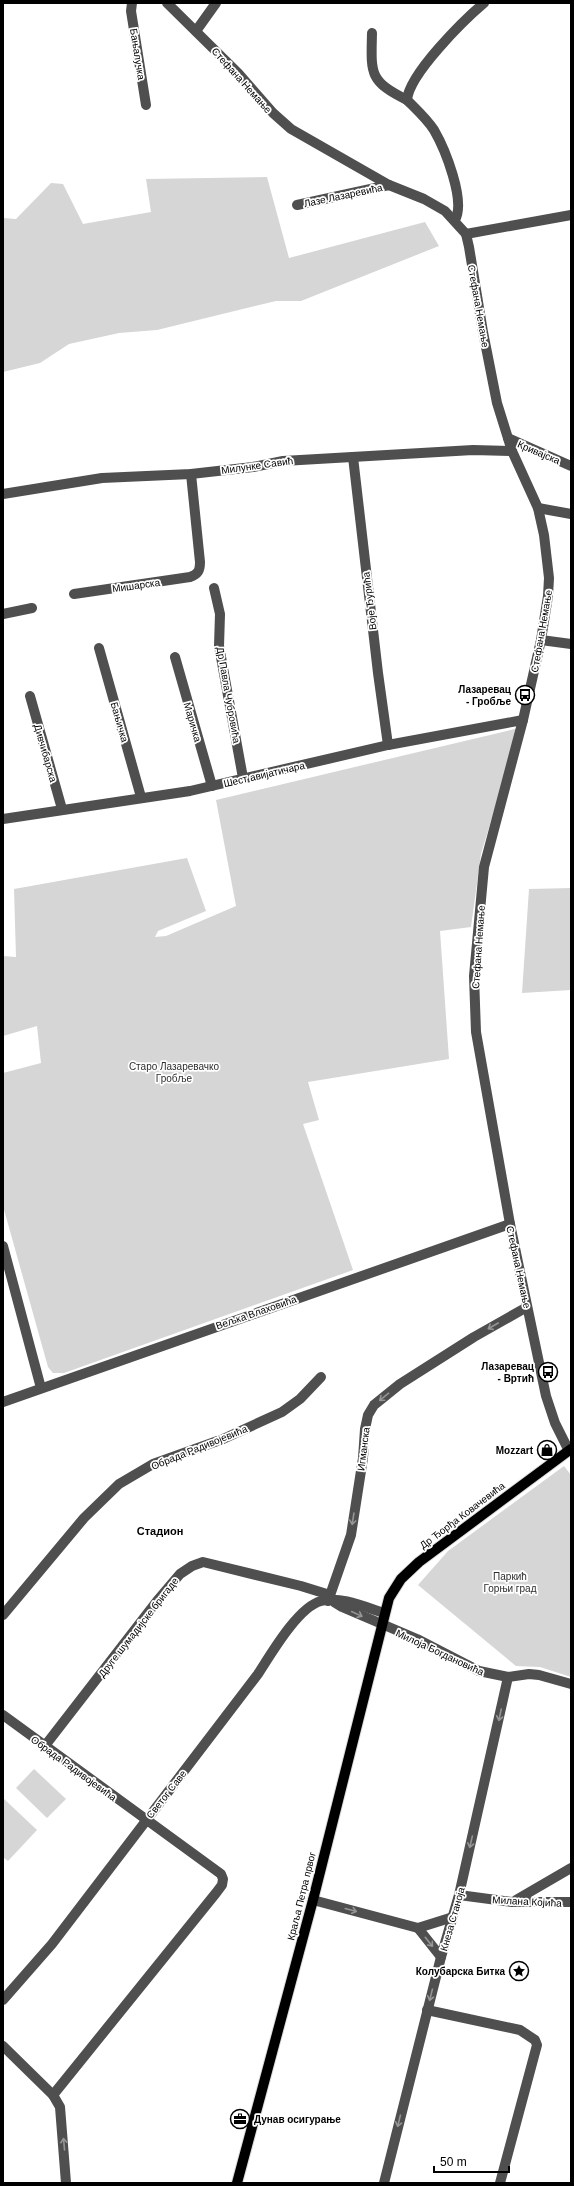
<svg xmlns="http://www.w3.org/2000/svg" width="574" height="2186" font-family="Arial,sans-serif">
	<style>
		.green { fill: #d6d6d6 }
		.lines { fill: none; stroke-linecap: round; stroke-linejoin: round }
		.major-casing { stroke: #dbdbdb; stroke-width: 12 }
		.minor { stroke: #4f4f4f; stroke-width: 10 }
		.major { stroke: #000; stroke-width: 10 }
		.oneway { stroke: #959595 }
		.labels { text-anchor: middle; stroke-width: 3.5; stroke-linejoin: round; paint-order: stroke }
		.street-label { font-size: 10px; fill: #000; stroke: #fff }
		.poi-label { font-size: 10px; font-weight: bold; fill: #000; stroke: #fff; text-anchor: end }
		.park-label { font-size: 10px; fill: #2d2d2d; stroke: #fff }
		.neighbourhood-label { font-size: 11px; font-weight: bold; fill: #000; stroke: #fff }
	</style>
	<rect width="100%" height="100%" fill="#fff"/>
	<g class="green">
		<path d="M 267,177 L 289,258 L 425,222 L 439,246 L 301,301 L 276,301 L 157,330 L 119,333 L 69,344 L 40,363 L 3,372 L 3,218 L 16,219 L 51,183 L 63,184 L 83,224 L 151,212 L 146,179 Z"/>
		<path d="M 519,728 L 481,854 L 471,927 L 440,931 L 449,1059 L 308,1082 L 319,1120 L 303,1124 L 353,1270 L 64,1373 L 53,1373 L 48,1367 L 3,1206 L 3,1073 L 41,1063 L 37,1026 L 3,1036 L 3,956 L 16,957 L 14,889 L 187,858 L 206,911 L 158,931 L 155,937 L 166,936 L 236,906 L 216,800 Z"/>
		<path d="M 571,888 L 571,990 L 522,993 L 529,889 Z"/>
		<path d="M 564,1466 L 571,1475 L 571,1677 L 540,1667 L 516,1666 L 418,1585 L 448,1551 Z"/>
		<path d="M 34,1769 L 66,1799 L 47,1818 L 16,1788 Z"/>
		<path d="M 3,1798 L 37,1830 L 8,1861 L 3,1857 Z"/>
	</g>
	<g class="lines">
		<g class="major-casing">
			<path id="major" d="M 237,2183 L 313,1900 L 389,1598 L 401,1579 L 419,1562 L 571,1449"/>
		</g>
		<g class="minor">
			<path d="M 132,3 L 131,11 L 146,105"/>
			<path d="M 167,3 L 238,73 L 273,113 L 291,129 L 389,185 L 424,199 L 445,211 L 466,234 L 469,247 L 483,332 L 497,403 L 512,451 L 538,508 L 544,535 L 549,578 L 548,596 L 541,640 L 523,720 L 484,867 L 474,976 L 476,1032 L 510,1224 L 546,1396 L 555,1423 L 569,1451"/>
			<path d="M 196,31 L 216,3"/>
			<path d="M 372,33 C 371,74 369,81 407,100"/>
			<path d="M 297,205 L 389,185"/>
			<path d="M 455,220 C 466,201 445,149 434,130 C 427,119 416,109 407,100 C 409,74 464,20 484,3"/>
			<path d="M 466,234 L 571,215"/>
			<path d="M 508,438 L 571,466"/>
			<path d="M 353,457 L 378,673 L 388,745"/>
			<path d="M 3,494 L 102,478 L 191,474 L 253,467 L 283,461 L 473,450 L 512,451"/>
			<path d="M 538,508 L 571,514"/>
			<path d="M 214,588 L 220,614 L 219,646 L 243,778"/>
			<path d="M 74,594 L 190,577 C 198,574 200,571 200,562 L 191,474"/>
			<path d="M 3,614 L 32,608"/>
			<path d="M 541,640 L 571,644"/>
			<path d="M 99,648 L 141,797"/>
			<path d="M 175,657 L 212,786"/>
			<path d="M 30,696 L 62,809"/>
			<path d="M 3,819 L 190,791 L 388,745 L 523,720"/>
			<path d="M 3,1246 L 41,1388"/>
			<path d="M 3,1402 L 510,1224"/>
			<path d="M 328,1601 L 351,1535 L 363,1458 L 365,1429 L 368,1415 L 374,1405 L 400,1384 L 474,1337 L 527,1307"/>
			<path d="M 334,1602 L 342,1607 L 417,1639 L 479,1671 L 508,1677 L 529,1674 L 539,1675 L 571,1684"/>
			<path d="M 3,1615 L 84,1518 L 119,1484 L 153,1464 L 223,1439 L 282,1412 L 300,1399 L 321,1377"/>
			<path d="M 3,1715 L 221,1874 L 223,1879 L 222,1885 L 216,1893 L 53,2095"/>
			<path d="M 44,1747 L 157,1601 L 180,1574 L 192,1566 L 203,1562 L 301,1586 L 330,1595"/>
			<path d="M 459,1895 L 512,1902 L 571,1902"/>
			<path d="M 313,1900 L 418,1928 L 453,1917"/>
			<path d="M 516,1900 L 571,1868"/>
			<path d="M 418,1928 L 441,1957"/>
			<path d="M 3,2000 L 52,1944 L 258,1674 C 271,1654 298,1607 321,1601 C 342,1596 365,1607 384,1613"/>
			<path d="M 427,2010 L 520,2030 L 535,2040 L 537,2045 L 500,2183"/>
			<path d="M 3,2046 L 53,2095 L 60,2107 L 66,2183"/>
			<path d="M 384,2183 L 441,1957 L 459,1895 L 508,1677"/>
		</g>
		<use href="#major" class="major"/>
	</g>
	<defs><path id="oneway-shaft" d="M-6 0H5M1.5-3L5.5 0L1.5 3" fill="none" stroke-width="1.6" stroke-linecap="round" stroke-linejoin="round"/></defs>
	<g class="oneway">
		<use href="#oneway-shaft" transform="translate(493 1326) rotate(150)"/>
		<use href="#oneway-shaft" transform="translate(384 1397) rotate(141)"/>
		<use href="#oneway-shaft" transform="translate(353 1519) rotate(99)"/>
		<use href="#oneway-shaft" transform="translate(357 1614) rotate(25)"/>
		<use href="#oneway-shaft" transform="translate(500 1715) rotate(102)"/>
		<use href="#oneway-shaft" transform="translate(471 1842) rotate(103)"/>
		<use href="#oneway-shaft" transform="translate(351 1910) rotate(15)"/>
		<use href="#oneway-shaft" transform="translate(429 1942) rotate(51)"/>
		<use href="#oneway-shaft" transform="translate(431 1995) rotate(104)"/>
		<use href="#oneway-shaft" transform="translate(399 2121) rotate(104)"/>
		<use href="#oneway-shaft" transform="translate(64 2144) rotate(-95)"/>
	</g>
	<defs>
		<g id="bus-ring" transform="scale(1)"><circle r="9.5" fill="#fff" stroke="#000" stroke-width="1.5"/><path d="M-5-6H5V4H4V6H2V4H-2V6H-4V4H-5ZM-3.5-4V0h7V-4ZM-3.5 1.2v1.5H-2V1.2ZM2 1.2v1.5H3.5V1.2Z" fill="#000"/></g>
		<g id="shop-ring" transform="scale(1)"><circle r="9.5" fill="#fff" stroke="#000" stroke-width="1.5"/><path d="M-5-2.5h2.3a2.7 3.5 0 0 1 5.4 0H5L5.5 6h-11ZM-1.5-2.5h3a1.5 2.3 0 0 0-3 0Z" fill="#000"/></g>
		<g id="sight-ring" transform="scale(1)"><circle r="9.5" fill="#fff" stroke="#000" stroke-width="1.5"/><path d="M0-6L1.8-2.2L6-1.7L2.9 1.2L3.7 5.4L0 3.3L-3.7 5.4L-2.9 1.2L-6-1.7L-1.8-2.2Z" fill="#000"/></g>
		<g id="office-ring" transform="scale(1)"><circle r="9.5" fill="#fff" stroke="#000" stroke-width="1.5"/><path d="M-6-3h4V-5.5h4V-3h4V5H-6ZM-1-4.5V-3h2v-1.5ZM-6 0V1H6V0Z" fill="#000"/></g>
	</defs>
	<g fill-rule="evenodd">
		<use href="#bus-ring" x="525" y="695"/>
		<use href="#bus-ring" x="548" y="1372"/>
		<use href="#shop-ring" x="547" y="1450"/>
		<use href="#sight-ring" x="519" y="1971"/>
		<use href="#office-ring" x="240" y="2119"/>
	</g>
	<g class="labels">
		<g class="street-label">
			<text transform="translate(138 54) rotate(81)" y="4">Бањалучка</text>
			<text transform="translate(242 80) rotate(48)" y="4">Стефана Немање</text>
			<text transform="translate(343 195) rotate(-12)" y="4">Лазе Лазаревића</text>
			<text transform="translate(479 306) rotate(80)" y="4">Стефана Немање</text>
			<text transform="translate(539 452) rotate(23)" y="4">Кривајска</text>
			<text transform="translate(257 465) rotate(-8)" y="4">Милунке Савић</text>
			<text transform="translate(136 585) rotate(-8)" y="4">Мишарска</text>
			<text transform="translate(369 601) rotate(-97)" y="4">Воје Ђурића</text>
			<text transform="translate(541 631) rotate(-80)" y="4">Стефана Немање</text>
			<text transform="translate(229 695) rotate(80)" y="4">Др Павла Чубровића</text>
			<text transform="translate(120 722) rotate(74)" y="4">Бањичка</text>
			<text transform="translate(193 722) rotate(74)" y="4">Маричка</text>
			<text transform="translate(46 753) rotate(74)" y="4">Дивчибарска</text>
			<text transform="translate(264 774) rotate(-13)" y="4">Шест авијатичара</text>
			<text transform="translate(478 947) rotate(-86)" y="4">Стефана Немање</text>
			<text transform="translate(519 1267) rotate(78)" y="4">Стефана Немање</text>
			<text transform="translate(256 1312) rotate(-19)" y="4">Вељка Влаховића</text>
			<text transform="translate(199 1447) rotate(-22)" y="4">Обрада Радивојевића</text>
			<text transform="translate(363 1449) rotate(-83)" y="4">Игманска</text>
			<text transform="translate(462 1515) rotate(-37)" y="4">Др Ђорђа Ковачевића</text>
			<text transform="translate(138 1627) rotate(-52)" y="4">Друге шумадијске бригаде</text>
			<text transform="translate(440 1652) rotate(25)" y="4">Милоја Богдановића</text>
			<text transform="translate(74 1768) rotate(36)" y="4">Обрада Радивојевића</text>
			<text transform="translate(166 1794) rotate(-52)" y="4">Светог Саве</text>
			<text transform="translate(301 1896) rotate(-76)" y="4">Краља Петра првог</text>
			<text transform="translate(527 1901) rotate(3)" y="4">Милана Којића</text>
			<text transform="translate(452 1919) rotate(-74)" y="4">Кнеза Станоја</text>
		</g>
		<g class="poi-label">
			<text x="511" y="693">Лазаревац<tspan x="511" dy="12">- Гробље</tspan></text>
			<text x="534" y="1370">Лазаревац<tspan x="534" dy="12">- Вртић</tspan></text>
			<text x="533" y="1454">Mozzart</text>
			<text x="505" y="1975">Колубарска Битка</text>
			<text x="254" y="2123" text-anchor="start">Дунав осигурање</text>
		</g>
		<g class="park-label">
			<text x="174" y="1070">Старо Лазаревачко<tspan x="174" dy="12">Гробље</tspan></text>
			<text x="510" y="1580">Паркић<tspan x="510" dy="12">Горњи град</tspan></text>
		</g>
		<g class="neighbourhood-label">
			<text x="160" y="1535">Стадион</text>
		</g>
	</g>
	<rect width="574" height="2186" fill="none" stroke="#000000" stroke-width="8"/>
	<path d="M434 2166v6h75v-6" fill="none" stroke="#000000" stroke-width="2"/>
	<text x="440" y="2166" font-size="12" fill="#000000" stroke="#ffffff" stroke-width="3" paint-order="stroke">50 m</text>
</svg>
